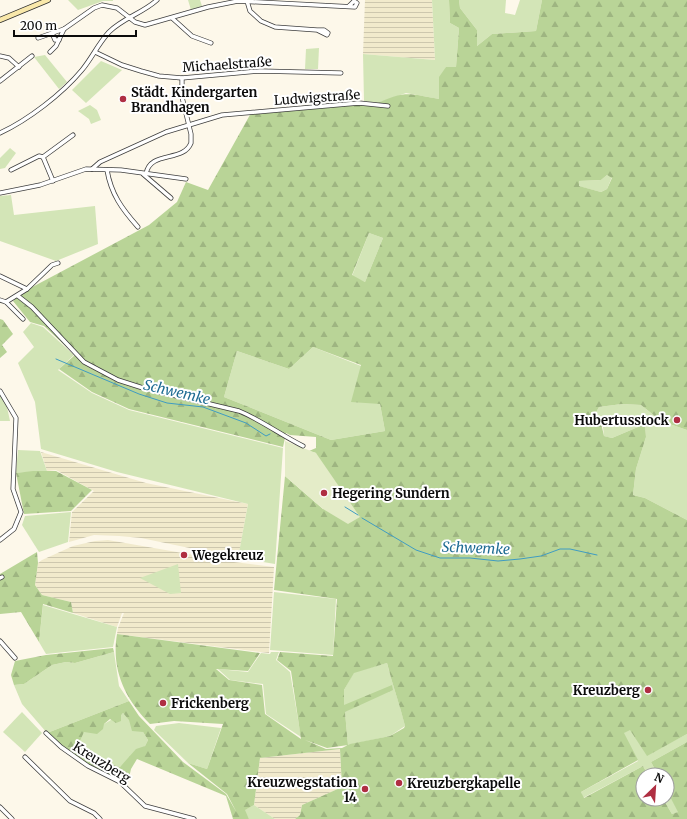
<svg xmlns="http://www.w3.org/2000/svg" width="687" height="819" font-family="Merriweather,serif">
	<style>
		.farmland { fill: url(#farmland-rules) }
		.grass { fill: #d3e5b7 }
		.forest { fill: url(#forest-firs); fill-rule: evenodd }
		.pitch { fill: #e4ecc8 }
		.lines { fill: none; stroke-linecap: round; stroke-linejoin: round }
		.stream { stroke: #3f9cc2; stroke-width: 1 }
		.minor-casing { stroke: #3e3e3e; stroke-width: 5 }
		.secondary-casing { stroke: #2d2d2d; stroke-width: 6 }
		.minor { stroke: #fff; stroke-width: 3.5 }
		.secondary { stroke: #f9e8aa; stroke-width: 4.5 }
		.poi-dot { fill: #af2e42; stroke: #fff; stroke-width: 1.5 }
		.labels { text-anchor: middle; stroke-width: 4; stroke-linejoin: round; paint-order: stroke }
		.street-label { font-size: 13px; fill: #0b0b0b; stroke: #fff }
		.poi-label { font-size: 13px; font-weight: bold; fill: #0b0b0b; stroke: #fff; text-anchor: start }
		.water-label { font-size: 14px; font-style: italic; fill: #1e6b92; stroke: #fff }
	</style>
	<defs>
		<pattern id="farmland-rules" width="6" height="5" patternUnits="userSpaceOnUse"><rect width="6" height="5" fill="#f1eacc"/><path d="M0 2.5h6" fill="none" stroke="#cdc7ae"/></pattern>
		<pattern id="forest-firs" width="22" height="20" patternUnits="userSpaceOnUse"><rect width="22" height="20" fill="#b9d497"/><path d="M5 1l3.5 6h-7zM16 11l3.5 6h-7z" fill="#9eb581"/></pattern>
	</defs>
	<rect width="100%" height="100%" fill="#fdf8ea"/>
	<g class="farmland">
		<path d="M 365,0 L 432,0 L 435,60 L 363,54 Z"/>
		<path d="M 41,452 L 146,483 L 248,504 L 238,558 L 141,538 L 119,536 L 94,535 L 69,542 L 72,512 L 94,491 L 56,470 L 47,471 Z"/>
		<path d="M 108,540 L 234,562 L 274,567 L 269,653 L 117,634 L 118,628 L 124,613 L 122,613 L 117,627 L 73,613 L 71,602 L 42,595 L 35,585 L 38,563 L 42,560 L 73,546 L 95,541 Z"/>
		<path d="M 340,749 L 342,787 L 302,805 L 300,815 L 295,819 L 275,819 L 254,805 L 260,758 Z"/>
	</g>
	<g class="grass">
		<path d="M 68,0 L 113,0 L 113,1 L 103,1 L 78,10 Z"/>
		<path d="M 188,0 L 200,0 L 202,6 L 191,10 Z"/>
		<path d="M 432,0 L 449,0 L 450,23 L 459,28 L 456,67 L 446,67 L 439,99 L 406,93 L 378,103 L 364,101 L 363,54 L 435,60 Z"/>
		<path d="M 459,0 L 506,0 L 505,13 L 515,15 L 520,0 L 542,0 L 536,31 L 492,34 L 477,46 L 477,30 L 460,8 Z"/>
		<path d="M 319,48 L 318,69 L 305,69 L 306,49 Z"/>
		<path d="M 45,55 L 67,82 L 59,89 L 34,57 Z"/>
		<path d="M 101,61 L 122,70 L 86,103 L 72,90 Z"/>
		<path d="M 90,105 L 97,110 L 101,120 L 91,124 L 89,119 L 78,111 Z"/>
		<path d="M 10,148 L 16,153 L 5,168 L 0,169 L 0,158 Z"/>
		<path d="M 607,175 L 612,177 L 607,189 L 601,192 L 578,186 L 579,181 L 601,180 Z"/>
		<path d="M 11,195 L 14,215 L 95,206 L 98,244 L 56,261 L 0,241 L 0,196 Z"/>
		<path d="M 369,233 L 383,238 L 365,282 L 352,276 Z"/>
		<path d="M 31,323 L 43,327 L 74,355 L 58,370 L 92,393 L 129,410 L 126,427 L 129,410 L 283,448 L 275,564 L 238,558 L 248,504 L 117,472 L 41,449 L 35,402 L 18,363 L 34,347 L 23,332 Z"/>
		<path d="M 313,347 L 361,366 L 380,404 L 385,431 L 331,440 L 224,397 L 237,351 L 289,369 Z"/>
		<path d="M 0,394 L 5,398 L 10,421 L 0,421 Z"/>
		<path d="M 622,404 L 641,405 L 661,421 L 687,430 L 687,520 L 645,498 L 633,495 L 636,469 L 646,437 L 645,424 L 612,438 L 604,436 L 603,427 L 591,422 L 599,407 Z"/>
		<path d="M 18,450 L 40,451 L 47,471 L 16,473 Z"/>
		<path d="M 71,512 L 68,542 L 39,552 L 22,525 L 25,516 Z"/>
		<path d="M 178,564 L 181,593 L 170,594 L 140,578 Z"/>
		<path d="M 274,592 L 336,599 L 333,655 L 270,650 Z"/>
		<path d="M 43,605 L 117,627 L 113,647 L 46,654 L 39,642 Z"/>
		<path d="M 114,652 L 119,686 L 129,701 L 47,733 L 22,704 L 14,685 L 24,684 L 52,665 L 66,662 L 75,663 Z"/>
		<path d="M 271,652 L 279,652 L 276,660 L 290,672 L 301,737 L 266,714 L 263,684 L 230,680 L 218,669 L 248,672 L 261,653 L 270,654 Z"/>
		<path d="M 387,663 C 392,684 400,704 405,726 L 390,736 L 348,745 L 345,712 L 392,686 L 344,706 L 344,690 L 354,672 Z"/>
		<path d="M 22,712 L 42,733 L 25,752 L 3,732 Z"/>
		<path d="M 123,713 L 143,732 L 148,740 L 145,746 L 120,767 L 100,761 L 77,745 L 83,732 L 104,724 Z"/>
		<path d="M 179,723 L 221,728 L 207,769 L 188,763 L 154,730 L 156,726 Z"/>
		<path d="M 630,729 L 647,755 L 687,734 L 687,742 L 651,762 L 658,775 L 648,775 L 643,766 L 583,798 L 581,792 L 638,761 L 623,733 Z"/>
		<path d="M 667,791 L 679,812 L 672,814 L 663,799 L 667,799 Z"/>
		<path d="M 254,805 L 275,819 L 249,819 L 244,810 Z"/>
	</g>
	<g class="forest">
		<path d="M 449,0 L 459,0 L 460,8 L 477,30 L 477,46 L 492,34 L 536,31 L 542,0 L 687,0 L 687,430 L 661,421 L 641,405 L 622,404 L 599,407 L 591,422 L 601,423 L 604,436 L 612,438 L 645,424 L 646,437 L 636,469 L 633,495 L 645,498 L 687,520 L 687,734 L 647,756 L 630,730 L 624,733 L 638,760 L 581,792 L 584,798 L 643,766 L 648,775 L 643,775 L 643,799 L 663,799 L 672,814 L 678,812 L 667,791 L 667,775 L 658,775 L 651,762 L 687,742 L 687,819 L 295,819 L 300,815 L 302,805 L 342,787 L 340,749 L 260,758 L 254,805 L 245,810 L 249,819 L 233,819 L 226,796 L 137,759 L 131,769 L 127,787 C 116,776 108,778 97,771 C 79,760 62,748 47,733 L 129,701 L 139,716 L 183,762 L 226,794 L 237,813 L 227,794 L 188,763 L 207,769 L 223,724 L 174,721 L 150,724 C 125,699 111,670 117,634 L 260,653 L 248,671 L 216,669 L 229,680 L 262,685 L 265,714 L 301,739 L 291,671 L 277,660 L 280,652 L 333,656 L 337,599 L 274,590 L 285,476 L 323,509 L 316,453 L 309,451 L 316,448 L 316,437 L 290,435 L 286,433 L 283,447 L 129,409 L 92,392 L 59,369 L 75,355 L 44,326 L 30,322 L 13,301 L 23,292 L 149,225 L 177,202 L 186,182 L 208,190 L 251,113 L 359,104 L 377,106 L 378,103 C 405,90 411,94 439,99 L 439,77 L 446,67 L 456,67 L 459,28 L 450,23 ZM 607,175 L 612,178 L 607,189 L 601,192 L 579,186 L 579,181 L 601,180 ZM 369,233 L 383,238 L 365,282 L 352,275 ZM 313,347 L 361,365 L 351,402 L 380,404 L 385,431 L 331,440 L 224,397 L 237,351 L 289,369 ZM 387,663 C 392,684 400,705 405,726 L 404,728 L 390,736 L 350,744 L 342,748 L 326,749 L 305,740 L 327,748 L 348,745 L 345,712 L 393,690 L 392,685 L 344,705 L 344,690 L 354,673 ZM 123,713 L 129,720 L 132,731 L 143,732 L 148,740 L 145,746 L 136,749 L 120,767 L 100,761 L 78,745 L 84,732 L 97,734 L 103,729 L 104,724 L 110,719 L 116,723 L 121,721 L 121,715 Z"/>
		<path d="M 0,319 L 3,320 L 13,334 L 2,345 L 7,352 L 0,358 Z"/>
		<path d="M 33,471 L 56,471 L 92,490 L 71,511 L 24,514 L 16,473 Z"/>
		<path d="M 37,552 L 38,563 L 35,585 L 42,595 L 71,602 L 73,613 L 43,604 L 39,642 L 21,612 L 0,614 L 0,574 Z"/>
		<path d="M 113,648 L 114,652 L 75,663 L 66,662 L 52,665 L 24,684 L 14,685 L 11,675 L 15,661 L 46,655 Z"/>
	</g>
	<path class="pitch" d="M 285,441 L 316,453 L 360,517 L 348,524 L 323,509 L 285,476 Z"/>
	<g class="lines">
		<g class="stream">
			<path d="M 56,359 L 139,394 L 167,403 L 203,407 L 246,423 L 266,436 L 270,434"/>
			<path d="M 345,507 L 358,515"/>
			<path d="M 362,518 L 416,550 L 440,558 L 470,558 L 498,561 L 520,559 L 541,556 L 560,549 L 570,549 L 597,555"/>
		</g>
		<g class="minor-casing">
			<g id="minor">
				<path d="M 247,1 L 250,11 L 261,21 L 275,27 L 317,30 L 327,35 L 328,33 L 324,30 L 317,30"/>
				<path d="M 172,18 L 192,36 L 211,43"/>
				<path d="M 52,33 L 55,40 L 59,40"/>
				<path d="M 38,38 L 64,29"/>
				<path d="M 50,52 L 56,46 L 64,29 L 94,8 L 102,5 L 117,8 L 135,22 L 145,25 L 208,7 L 238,1 L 355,7 L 357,3 L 354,1 L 349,6"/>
				<path d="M 95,52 L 122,65 L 141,71 L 159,76 L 182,78 L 260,71 L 341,73"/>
				<path d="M 0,56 L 9,58 L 19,67"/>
				<path d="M 0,81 L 32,56"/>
				<path d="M 0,133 C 28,120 62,94 82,70 C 92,58 98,44 109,32 C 123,18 143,13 157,0"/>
				<path d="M 43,157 L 53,181"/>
				<path d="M 92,169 L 100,162 L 166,132 L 222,115 L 359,103 L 388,106"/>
				<path d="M 11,170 L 39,156 L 43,157 L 73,135"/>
				<path d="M 107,170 C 111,194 122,209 138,227"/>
				<path d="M 143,174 L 171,198"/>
				<path d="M 146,174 C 150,150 183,163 191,143 L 191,134 L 182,97 L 182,78"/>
				<path d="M 0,193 L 40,185 L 86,169 L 121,170 L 186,179"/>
				<path d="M 0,276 L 27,289"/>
				<path d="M 18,296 L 32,307 L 84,362 L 118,380 L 143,388 L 239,411 C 261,420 281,435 303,446"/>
				<path d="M 0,300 L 6,302 L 23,319"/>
				<path d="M 6,302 L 27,289 L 52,265 L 58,263"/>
				<path d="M 0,391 L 16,418 L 13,489 L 21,512 L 14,529 L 0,540"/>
				<path d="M 0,578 L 2,577"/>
				<path d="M 0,641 L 15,658"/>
				<path d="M 46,733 L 61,747 L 88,766 L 120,782 L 145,806 L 194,819"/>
				<path d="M 25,757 L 70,801 L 94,813 L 100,819"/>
				<path d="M 0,807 L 12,819"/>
			</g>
		</g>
		<g class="secondary-casing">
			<path id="secondary" d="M 0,20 L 48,0"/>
		</g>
		<use href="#minor" class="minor"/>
		<use href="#secondary" class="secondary"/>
	</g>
	<g class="poi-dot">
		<circle cx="123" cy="99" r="4"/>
		<circle cx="677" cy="420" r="4"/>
		<circle cx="324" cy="493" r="4"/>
		<circle cx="184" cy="555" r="4"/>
		<circle cx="648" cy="690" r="4"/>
		<circle cx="163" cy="703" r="4"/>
		<circle cx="399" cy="783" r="4"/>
		<circle cx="365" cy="789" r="4"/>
	</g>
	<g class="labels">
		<g class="street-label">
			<text transform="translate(227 64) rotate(-4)" y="5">Michaelstraße</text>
			<text transform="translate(317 97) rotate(-4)" y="5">Ludwigstraße</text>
			<text transform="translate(102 762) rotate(32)" y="5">Kreuzberg</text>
		</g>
		<g class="poi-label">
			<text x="131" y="97">Städt. Kindergarten<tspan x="131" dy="15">Brandhagen</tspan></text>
			<text x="669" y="425" text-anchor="end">Hubertusstock</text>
			<text x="332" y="498">Hegering Sundern</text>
			<text x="192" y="560">Wegekreuz</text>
			<text x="640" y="695" text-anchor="end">Kreuzberg</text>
			<text x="171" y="708">Frickenberg</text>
			<text x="357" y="787" text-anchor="end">Kreuzwegstation<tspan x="357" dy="15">14</tspan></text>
			<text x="407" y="788">Kreuzbergkapelle</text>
		</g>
		<g class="water-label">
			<text transform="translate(177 392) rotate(13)" y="5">Schwemke</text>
			<text transform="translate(476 548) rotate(2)" y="5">Schwemke</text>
		</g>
	</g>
	<g transform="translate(655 787) rotate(25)"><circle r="19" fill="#ffffff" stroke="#9d9d9d"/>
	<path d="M0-3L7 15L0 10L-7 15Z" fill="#af2e42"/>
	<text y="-6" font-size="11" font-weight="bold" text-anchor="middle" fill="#0b0b0b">N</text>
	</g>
	<path d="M14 30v6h122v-6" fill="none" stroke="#0b0b0b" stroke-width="2"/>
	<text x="20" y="30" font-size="12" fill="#0b0b0b" stroke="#ffffff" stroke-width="3" paint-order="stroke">200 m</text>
</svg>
